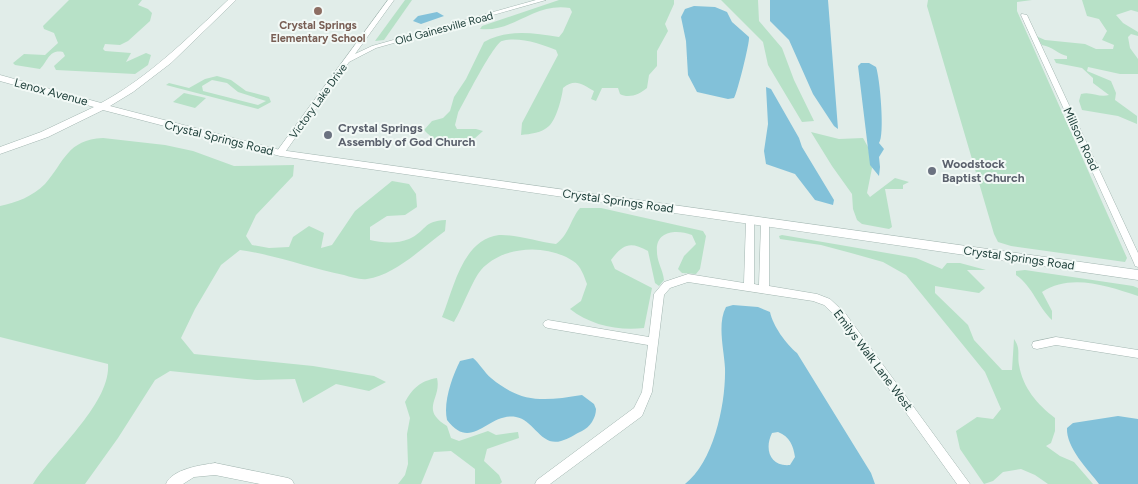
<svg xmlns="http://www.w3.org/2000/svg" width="1138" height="484" font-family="Figtree,sans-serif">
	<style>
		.green { fill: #b7e1c7; fill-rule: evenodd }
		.water { fill: #82c1d9; fill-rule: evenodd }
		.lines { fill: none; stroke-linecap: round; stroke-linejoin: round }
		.minor-casing { stroke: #a3b6b1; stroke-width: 1 }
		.tertiary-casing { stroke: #a3b6b1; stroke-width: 1 }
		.minor { fill: #fff; fill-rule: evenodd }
		.tertiary { fill: #fff; fill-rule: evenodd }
		.education-dot { fill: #8d6e63; stroke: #f2f9f6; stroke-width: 2 }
		.worship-dot { fill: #6b7280; stroke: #f2f9f6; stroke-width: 2 }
		.labels { text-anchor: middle; stroke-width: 4; stroke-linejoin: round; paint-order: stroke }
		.far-education-label { font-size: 11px; font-weight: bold; fill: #785e54; stroke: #f2f9f6 }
		.far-street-label { font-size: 11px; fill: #1f403b; stroke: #f2f9f6 }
		.street-label { font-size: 12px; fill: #1f403b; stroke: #f2f9f6 }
		.worship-label { font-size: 12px; font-weight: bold; fill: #5b616d; stroke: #f2f9f6; text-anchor: start }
	</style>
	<rect width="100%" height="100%" fill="#e1ede9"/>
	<g class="green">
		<path d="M 69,0 L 142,0 L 138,5 L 148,9 L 152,13 L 150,21 L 128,41 L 120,45 L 105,44 L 103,49 L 105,51 L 131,53 L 126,62 L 146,53 L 151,55 L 148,65 L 135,74 L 56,70 L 54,66 L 65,56 L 63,52 C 49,49 48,61 40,69 L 15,65 L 13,63 L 24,54 L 45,55 L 58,43 L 54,33 L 44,29 L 43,26 Z"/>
		<path d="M 405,0 L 412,0 L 384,40 L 375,41 Z"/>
		<path d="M 559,0 L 674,0 L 674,4 L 665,24 L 668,31 L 657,51 L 657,66 L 649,75 L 647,88 C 640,94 629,99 620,94 L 618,88 L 602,88 L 596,101 L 591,99 L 594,91 C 582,84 575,78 563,88 C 562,98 556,120 549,126 C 542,133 530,134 521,135 L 522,123 L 558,55 L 556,50 C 542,44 518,36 502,41 C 494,43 464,102 458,113 L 455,125 L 457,129 L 476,129 L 483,131 L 474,139 L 473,145 C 456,150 435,143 424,130 L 432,121 L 443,118 L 450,111 L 454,97 L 466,79 L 484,42 C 508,29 532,33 559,37 L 563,32 L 572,12 L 570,8 C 534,2 513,33 480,29 L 482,26 Z"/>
		<path d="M 721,0 L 758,0 L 759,21 L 782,48 L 794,80 L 814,121 L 802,122 L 768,65 L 763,42 Z"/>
		<path d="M 928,0 L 1032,0 L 1017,2 L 1017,11 L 1127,258 L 1125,262 L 1011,246 L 998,242 L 994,234 L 927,6 Z"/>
		<path d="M 1082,0 L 1138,0 L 1138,12 L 1131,10 L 1116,15 L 1123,23 L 1138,32 L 1138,36 L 1131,34 L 1128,37 L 1130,48 L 1138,59 L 1138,74 L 1120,74 L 1088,67 L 1087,71 L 1111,81 L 1116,93 L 1115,100 L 1137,116 L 1137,124 L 1118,116 L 1082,110 L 1079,101 L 1081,94 C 1091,91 1099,98 1109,95 L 1093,83 L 1093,78 L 1082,68 L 1056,63 L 1054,59 L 1067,59 L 1067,56 C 1058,54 1053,47 1042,45 L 1036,36 L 1045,40 L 1085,44 L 1096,49 L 1113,49 L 1114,45 L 1102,40 L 1107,31 L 1099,19 L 1087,16 Z"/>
		<path d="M 217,76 L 231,80 L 246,91 L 269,97 L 271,102 L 258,109 L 166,85 L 169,83 L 189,88 L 205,79 ZM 212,80 L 227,83 L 238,92 L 266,101 L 258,105 L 203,91 L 202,86 Z"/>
		<path d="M 184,93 L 206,98 L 195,108 L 173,102 Z"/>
		<path d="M 811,132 L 839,139 L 863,138 L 868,147 L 872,168 L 867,193 L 870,197 L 895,178 L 909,182 L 903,185 L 903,189 L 885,189 L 892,227 L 889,229 L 862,224 L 857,220 L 853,209 L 852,194 L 832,166 Z"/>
		<path d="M 103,138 L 165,145 L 193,151 L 234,166 L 294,165 L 293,176 L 256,215 L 246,236 L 252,245 L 269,248 L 289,247 L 293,237 L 309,226 L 324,233 L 321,248 L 332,245 L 355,211 L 392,181 L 409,184 L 416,194 L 417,207 L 405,215 L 387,216 L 370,227 L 370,240 C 382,243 397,244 409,239 C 427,231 422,221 446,220 L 445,231 C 422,248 395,275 367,279 C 360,280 351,277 344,275 C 309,268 276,255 240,250 L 221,265 L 195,309 L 181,338 L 194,354 L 313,366 L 374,376 L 386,382 L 369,391 L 336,384 L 303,403 L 295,379 L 257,380 L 170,371 L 155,380 L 118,438 L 85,484 L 33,484 C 54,451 111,403 108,364 L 0,337 L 0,206 C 17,202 32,197 45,184 C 65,161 67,140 103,138 Z"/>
		<path d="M 580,208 L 601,208 L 703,231 L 706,236 L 700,269 L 696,274 L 682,273 L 678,269 L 684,256 L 696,244 L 692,235 C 676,229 655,231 657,252 C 657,262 663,270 664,280 L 659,286 L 655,283 L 648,251 C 630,241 623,244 611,260 L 615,269 L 652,288 L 644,328 C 618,331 590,325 570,309 L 581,301 L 587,284 C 584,276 581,266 573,261 C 546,243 502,246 481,270 C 473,279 462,309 454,322 L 442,317 C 454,288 462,240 499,235 C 514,234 540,242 556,244 C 569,235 570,220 580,208 Z"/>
		<path d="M 782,235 L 916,258 L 942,269 L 947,263 L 960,263 L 986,270 L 967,270 L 985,288 L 979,293 L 935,286 L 935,293 L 968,325 L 974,340 L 1002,370 L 1012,370 L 1014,339 C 1021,349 1017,354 1019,365 C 1023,388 1037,404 1055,418 L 1055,431 L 1051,443 L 1046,446 L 1060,456 L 1074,462 L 1093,484 L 1048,484 L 1035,475 L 1021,469 L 1003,472 L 993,481 L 984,484 L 960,449 L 956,431 L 977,417 L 993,419 L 1001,409 L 985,372 L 906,275 L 883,262 L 851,253 L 821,245 L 780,239 L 779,236 Z"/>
		<path d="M 1025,270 L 1133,286 L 1138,288 L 1138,296 C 1107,286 1071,273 1042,292 L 1052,311 L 1052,320 C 1038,307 1033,287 1016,275 L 1016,271 Z"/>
		<path d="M 437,378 C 442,399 419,409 447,426 L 451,438 L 459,441 L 488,431 L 496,435 L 518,432 L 519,438 L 487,449 L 484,461 L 499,475 L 502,482 L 500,484 L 475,484 L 475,469 L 451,451 L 434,452 L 421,484 L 398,484 L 405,475 L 408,464 L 407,434 L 410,418 L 405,402 C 413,388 420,381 437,378 Z"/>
	</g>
	<g class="water">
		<path d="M 770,0 L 828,0 L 838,129 L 834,126 L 813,94 L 789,40 L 770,21 Z"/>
		<path d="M 694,6 L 715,7 L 727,12 L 732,22 L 749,37 C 750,42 737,94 734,98 L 728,99 L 697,92 L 688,75 L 686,41 L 681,17 L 685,9 Z"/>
		<path d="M 437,12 L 444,16 L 421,24 L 413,21 L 418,16 Z"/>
		<path d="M 861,63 L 869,63 L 876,67 C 880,78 885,136 879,143 L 884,149 L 879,157 L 880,167 L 879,176 L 870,165 L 858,66 Z"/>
		<path d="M 766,87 L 771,89 L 799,138 L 802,147 L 834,200 L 833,205 L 815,200 L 795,174 L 766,164 L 764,151 L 768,124 Z"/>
		<path d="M 733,305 L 758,307 L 770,312 C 773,326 786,344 797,353 L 871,473 L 875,484 L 685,484 C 714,462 726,403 725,368 C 724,349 717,324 726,307 ZM 778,432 C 790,437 793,445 795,457 L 790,465 C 770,467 764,449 772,433 Z"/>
		<path d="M 473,358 C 480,364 484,372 491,378 C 522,404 545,401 582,395 L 594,404 L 596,409 C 596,418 590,427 582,431 C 575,434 569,439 561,441 C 541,447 534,420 516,417 C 488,412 472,453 447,420 C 443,402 452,377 460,361 Z"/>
		<path d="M 1118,416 L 1138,419 L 1138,484 L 1099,484 C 1088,469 1066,448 1067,428 L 1073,423 Z"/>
	</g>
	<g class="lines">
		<g class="minor-casing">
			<g id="minor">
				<path d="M 388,0 L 394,0 L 355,54 L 372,46 L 536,0 L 546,0 L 376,48 L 349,62 L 283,155 L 277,155 L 276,153 L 277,151 Z"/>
				<path d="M 1022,14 L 1027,15 L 1138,253 L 1138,267 L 1135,266 L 1134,263 L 1021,15 Z"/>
				<path d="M 750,218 L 754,221 L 754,284 L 759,285 L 761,223 L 765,220 L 769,223 L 769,286 L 817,294 L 830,299 L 845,313 L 970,484 L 957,484 L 839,319 L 824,305 L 813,301 L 688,282 L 670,288 L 664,295 L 652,392 L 642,416 L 550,484 L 535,484 L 537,480 L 634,408 L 642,392 L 648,345 L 548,328 L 545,327 L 543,324 L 545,321 L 548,320 L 649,337 L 654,294 L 664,282 L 688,274 L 744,283 L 746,221 Z"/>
				<path d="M 1056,337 L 1138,350 L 1138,358 L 1056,345 L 1037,349 L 1033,348 L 1032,345 L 1033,342 Z"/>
				<path d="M 215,463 L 288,478 L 292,480 L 294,484 L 260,484 L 215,475 L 194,477 L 183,484 L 166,484 C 172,469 201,465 215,463 Z"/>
			</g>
		</g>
		<g class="tertiary-casing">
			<path id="tertiary" d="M 228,0 L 236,0 L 171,63 L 133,92 L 110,106 L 280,150 L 1138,270 L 1138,280 L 280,156 L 103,110 L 48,137 L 0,154 L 0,147 L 41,132 L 94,107 L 0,81 L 0,75 L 101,103 C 149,77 188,38 228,0 Z"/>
		</g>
		<use href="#minor" class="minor"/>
		<use href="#tertiary" class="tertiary"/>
	</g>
	<circle class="education-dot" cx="318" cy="11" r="5"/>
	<g class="worship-dot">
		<circle cx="328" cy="135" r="5"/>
		<circle cx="932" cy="171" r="5"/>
	</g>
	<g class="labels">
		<g class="far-education-label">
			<text x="318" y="29">Crystal Springs<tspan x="318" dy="13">Elementary School</tspan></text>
		</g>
		<g class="far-street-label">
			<text transform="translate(444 28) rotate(-15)" y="4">Old Gainesville Road</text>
			<text transform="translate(318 101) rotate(-54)" y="4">Victory Lake Drive</text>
		</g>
		<g class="street-label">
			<text transform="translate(51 92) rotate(15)" y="4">Lenox Avenue</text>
			<text transform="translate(219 138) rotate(14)" y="4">Crystal Springs Road</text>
			<text transform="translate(1081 139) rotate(65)" y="4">Millson Road</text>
			<text transform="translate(618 201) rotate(8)" y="4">Crystal Springs Road</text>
			<text transform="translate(1019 258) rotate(8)" y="4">Crystal Springs Road</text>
			<text transform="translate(873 360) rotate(53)" y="4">Emilys Walk Lane West</text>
		</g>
		<g class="worship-label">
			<text x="338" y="132">Crystal Springs<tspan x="338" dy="14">Assembly of God Church</tspan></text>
			<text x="942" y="168">Woodstock<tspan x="942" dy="14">Baptist Church</tspan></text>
		</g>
	</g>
</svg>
